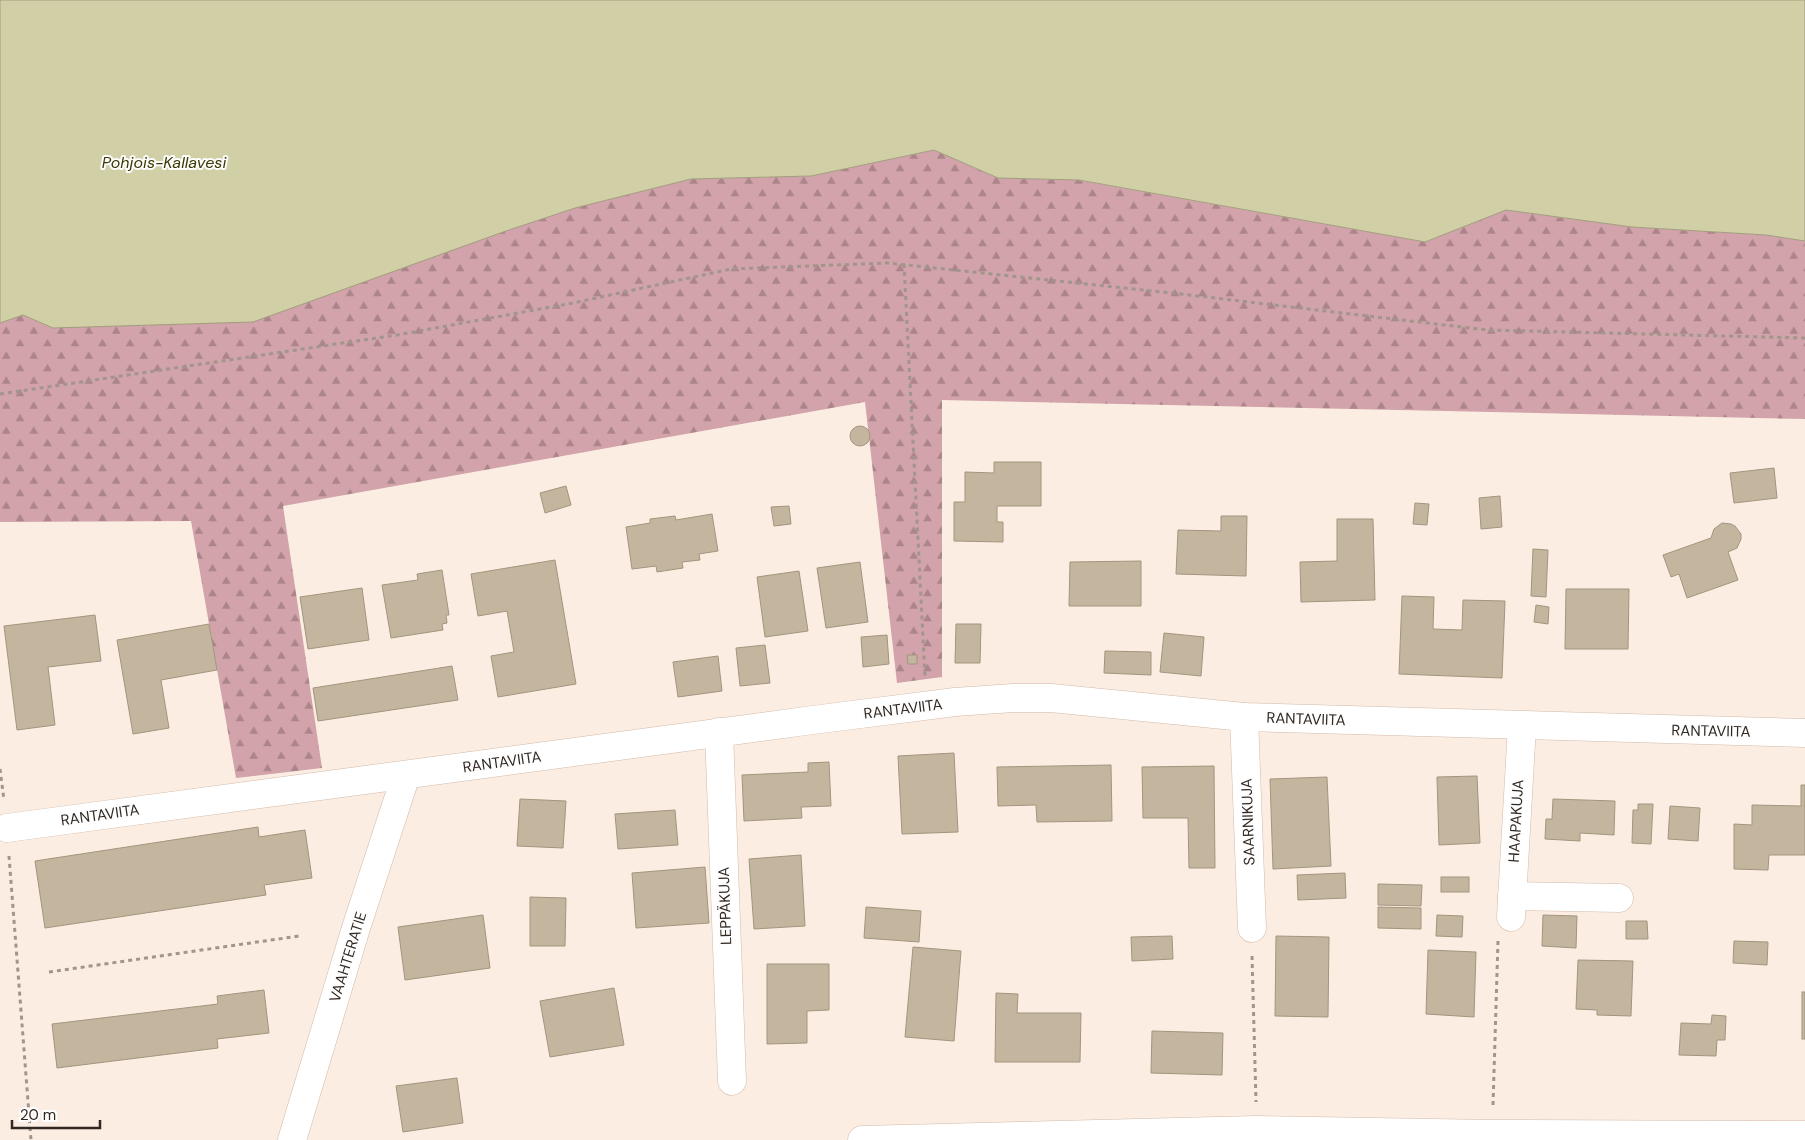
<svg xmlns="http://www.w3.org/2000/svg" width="1805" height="1140" font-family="'DM Sans',sans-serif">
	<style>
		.forest { fill: url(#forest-firs) }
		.water { fill: #d1cfa5; stroke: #a19d7e }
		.building { fill: #c4b69e; stroke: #a2957e }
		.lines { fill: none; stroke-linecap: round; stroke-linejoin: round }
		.minor-casing { stroke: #d2baa9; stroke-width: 29 }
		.secondary-casing { stroke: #d2baa9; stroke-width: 29 }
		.path { stroke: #a1958c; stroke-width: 3; stroke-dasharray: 4 4; stroke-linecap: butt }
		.minor { stroke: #fff; stroke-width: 28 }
		.secondary { stroke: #fff; stroke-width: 28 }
		.labels { text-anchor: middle; stroke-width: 4; stroke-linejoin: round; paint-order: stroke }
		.street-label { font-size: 15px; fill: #312822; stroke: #fdfdfd }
		.water-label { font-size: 16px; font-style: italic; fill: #3b3802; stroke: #fdfdfd }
	</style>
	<defs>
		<pattern id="forest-firs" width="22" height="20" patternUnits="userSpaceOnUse" patternTransform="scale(1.25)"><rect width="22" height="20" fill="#d2a3aa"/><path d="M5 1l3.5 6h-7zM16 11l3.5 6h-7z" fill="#ab858a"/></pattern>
	</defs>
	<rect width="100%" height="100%" fill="#fcede2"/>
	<path class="forest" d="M 934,150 L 998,178 L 1078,180 L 1425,242 L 1506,210 L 1632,227 L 1766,235 L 1805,241 L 1805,419 L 942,400 L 942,677 L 897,683 L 865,402 L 283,506 L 322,768 L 236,778 L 191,521 L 0,522 L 0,323 L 23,315 L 53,328 L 506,231 L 575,208 L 691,179 L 811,176 Z"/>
	<path class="water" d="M 0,0 L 1805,0 L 1805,241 L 1766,235 L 1632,227 L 1506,210 L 1425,242 L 1079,180 L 998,178 L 934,150 L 811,176 L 691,179 L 575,208 L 506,231 L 253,322 L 53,328 L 23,315 L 0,323 Z"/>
	<g class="building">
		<circle cx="860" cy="436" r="10"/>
		<path d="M 994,462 L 1041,462 L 1041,506 L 997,506 L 997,522 L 1003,522 L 1003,542 L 954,541 L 954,502 L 965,502 L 965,472 L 994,473 Z"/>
		<path d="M 1774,468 L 1777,498 L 1734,503 L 1730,473 Z"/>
		<path d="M 566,486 L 571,505 L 545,513 L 540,493 Z"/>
		<path d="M 1500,496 L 1502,527 L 1481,529 L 1479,498 Z"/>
		<path d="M 1415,503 L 1429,504 L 1427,525 L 1413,524 Z"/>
		<path d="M 789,506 L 791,524 L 774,526 L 771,507 Z"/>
		<path d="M 712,514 L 718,551 L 699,554 L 700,560 L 682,562 L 683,568 L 657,572 L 656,566 L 632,569 L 626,527 L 650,523 L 650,519 L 675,516 L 676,520 Z"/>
		<path d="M 1221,516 L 1247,516 L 1246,576 L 1176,574 L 1178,530 L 1221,531 Z"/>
		<path d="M 1337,519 L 1373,519 L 1375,600 L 1301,602 L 1300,562 L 1337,561 Z"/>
		<path d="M 1722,523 L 1731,524 L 1735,526 L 1741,534 L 1741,539 L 1737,548 L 1728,552 L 1738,580 L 1687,598 L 1679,574 L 1671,577 L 1663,555 L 1711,538 L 1714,529 Z"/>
		<path d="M 1533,549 L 1548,550 L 1546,597 L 1531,596 Z"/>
		<path d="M 555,560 L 576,684 L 498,697 L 491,656 L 514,652 L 507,611 L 478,616 L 471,574 Z"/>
		<path d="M 1141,561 L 1141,606 L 1069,606 L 1070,562 Z"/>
		<path d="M 860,562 L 868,622 L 826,628 L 817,568 Z"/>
		<path d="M 442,570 L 449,615 L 446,615 L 447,623 L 442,624 L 443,630 L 391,638 L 382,585 L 418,580 L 417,574 Z"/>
		<path d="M 799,571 L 808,631 L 765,637 L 757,577 Z"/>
		<path d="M 362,588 L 369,640 L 308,649 L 300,597 Z"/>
		<path d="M 1566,589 L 1629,589 L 1628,649 L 1565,649 Z"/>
		<path d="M 1402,596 L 1434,597 L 1433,629 L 1462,630 L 1463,600 L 1505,601 L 1502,678 L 1399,674 Z"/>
		<path d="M 1536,605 L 1549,607 L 1548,624 L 1534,622 Z"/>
		<path d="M 95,615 L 101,661 L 48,667 L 55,725 L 17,730 L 4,626 Z"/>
		<path d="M 209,624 L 217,670 L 161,680 L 169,728 L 133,734 L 117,640 Z"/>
		<path d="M 956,624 L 981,624 L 980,663 L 955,663 Z"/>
		<path d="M 1164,633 L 1204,637 L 1201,676 L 1160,672 Z"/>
		<path d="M 887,635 L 889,664 L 863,667 L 861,637 Z"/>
		<path d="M 765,645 L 770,683 L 740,686 L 736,648 Z"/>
		<path d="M 1105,651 L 1151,652 L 1151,675 L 1104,673 Z"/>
		<path d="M 907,655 L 917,655 L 917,664 L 908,664 Z"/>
		<path d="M 718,656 L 722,691 L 678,697 L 673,662 Z"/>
		<path d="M 452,666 L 458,700 L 318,721 L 313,688 Z"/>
		<path d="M 954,753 L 958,832 L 902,834 L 898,756 Z"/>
		<path d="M 829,762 L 831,806 L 801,807 L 802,818 L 744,821 L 742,775 L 808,772 L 808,763 Z"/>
		<path d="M 1111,765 L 1112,821 L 1037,822 L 1036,805 L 998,806 L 997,767 Z"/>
		<path d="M 1214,766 L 1215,868 L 1189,868 L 1188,818 L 1143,818 L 1142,767 Z"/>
		<path d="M 1477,776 L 1480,843 L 1439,845 L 1437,777 Z"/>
		<path d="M 1327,777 L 1331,866 L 1273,869 L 1270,779 Z"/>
		<path d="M 1801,785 L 1805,785 L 1805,855 L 1769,855 L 1768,870 L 1734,869 L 1734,824 L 1752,825 L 1752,805 L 1801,806 Z"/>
		<path d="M 520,799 L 566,801 L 563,848 L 517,846 Z"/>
		<path d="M 1553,799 L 1615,801 L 1614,835 L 1580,833 L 1580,841 L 1545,839 L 1546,819 L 1552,819 Z"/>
		<path d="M 1638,804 L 1653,804 L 1651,844 L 1632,843 L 1633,810 L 1638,810 Z"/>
		<path d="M 1670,806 L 1700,808 L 1698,841 L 1668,839 Z"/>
		<path d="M 675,810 L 678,845 L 618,849 L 615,814 Z"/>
		<path d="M 258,827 L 259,837 L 305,830 L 312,878 L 264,885 L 266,895 L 45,928 L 35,861 Z"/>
		<path d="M 801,855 L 805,926 L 754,929 L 749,859 Z"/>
		<path d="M 705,867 L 709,923 L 636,928 L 632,873 Z"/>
		<path d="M 1345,873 L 1346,898 L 1298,900 L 1297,875 Z"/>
		<rect x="1441" y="877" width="28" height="15"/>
		<path d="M 1378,884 L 1422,885 L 1421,906 L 1378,905 Z"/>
		<path d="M 530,897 L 566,898 L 565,946 L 530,946 Z"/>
		<path d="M 866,907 L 921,911 L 919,942 L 864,938 Z"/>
		<path d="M 1378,907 L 1421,908 L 1421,929 L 1378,928 Z"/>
		<path d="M 483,915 L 490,968 L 405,980 L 398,927 Z"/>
		<path d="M 1437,915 L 1463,916 L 1462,937 L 1436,936 Z"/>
		<path d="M 1543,915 L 1577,916 L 1576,948 L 1542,946 Z"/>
		<path d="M 1626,921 L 1647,921 L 1648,939 L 1626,939 Z"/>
		<path d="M 1172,936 L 1173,959 L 1132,961 L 1131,937 Z"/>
		<path d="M 1276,936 L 1329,937 L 1328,1017 L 1275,1016 Z"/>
		<path d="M 1734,941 L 1768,942 L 1767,965 L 1733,963 Z"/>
		<path d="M 913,947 L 961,951 L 954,1041 L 905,1037 Z"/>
		<path d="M 1428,950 L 1476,952 L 1474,1017 L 1426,1014 Z"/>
		<path d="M 1578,960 L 1633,961 L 1631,1016 L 1597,1015 L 1597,1010 L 1576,1009 Z"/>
		<path d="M 767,964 L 829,964 L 829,1010 L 807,1011 L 807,1043 L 767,1044 Z"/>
		<path d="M 614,988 L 624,1045 L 550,1057 L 540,1001 Z"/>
		<path d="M 264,990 L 269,1033 L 217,1039 L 218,1048 L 57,1068 L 52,1024 L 218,1004 L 217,996 Z"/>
		<rect x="1802" y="992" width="3" height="47"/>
		<path d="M 996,993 L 1018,994 L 1017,1013 L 1081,1013 L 1080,1062 L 995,1062 Z"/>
		<path d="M 1712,1015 L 1726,1016 L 1725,1040 L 1717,1040 L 1716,1056 L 1679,1055 L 1681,1023 L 1711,1024 Z"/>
		<path d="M 1152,1031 L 1223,1033 L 1222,1075 L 1151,1073 Z"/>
		<path d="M 457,1078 L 463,1123 L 403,1132 L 396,1086 Z"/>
	</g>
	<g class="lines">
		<g class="minor-casing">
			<g id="minor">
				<path d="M 1244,717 L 1252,928"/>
				<path d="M 719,732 L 732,1081"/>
				<path d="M 7,828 L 813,720 L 955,702 L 1013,698 L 1051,698 L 1244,717 L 1805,733"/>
				<path d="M 1512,896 L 1619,898"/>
				<path d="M 1511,917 L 1522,726"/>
				<path d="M 292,1140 L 356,928 L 406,775"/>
			</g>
		</g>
		<g class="secondary-casing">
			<path id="secondary" d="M 862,1140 L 1256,1130 L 1493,1134 L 1805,1135"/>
		</g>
		<g class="path">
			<path d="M 904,264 L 925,677"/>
			<path d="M 0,394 L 397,335 L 573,303 L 731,269 L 888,263 L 1181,294 L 1487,330 L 1805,338"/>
			<path d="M 0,769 L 4,800"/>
			<path d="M 9,856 L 31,1140"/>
			<path d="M 1252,956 L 1256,1102"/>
			<path d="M 49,972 L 299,936"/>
			<path d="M 1493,1105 L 1498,941"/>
		</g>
		<use href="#minor" class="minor"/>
		<use href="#secondary" class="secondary"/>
	</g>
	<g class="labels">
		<g class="street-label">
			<text transform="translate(903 709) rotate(-7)" y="5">RANTAVIITA</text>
			<text transform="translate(1306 719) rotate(2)" y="5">RANTAVIITA</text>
			<text transform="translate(1711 731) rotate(1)" y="5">RANTAVIITA</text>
			<text transform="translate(502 762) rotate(-8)" y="5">RANTAVIITA</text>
			<text transform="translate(100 815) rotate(-8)" y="5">RANTAVIITA</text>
			<text transform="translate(1516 821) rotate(-87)" y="5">HAAPAKUJA</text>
			<text transform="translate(1248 822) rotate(-92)" y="5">SAARNIKUJA</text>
			<text transform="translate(725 906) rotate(-92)" y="5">LEPPÄKUJA</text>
			<text transform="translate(348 957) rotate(-73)" y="5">VAAHTERATIE</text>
		</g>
		<g class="water-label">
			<text x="164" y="168">Pohjois-Kallavesi</text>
		</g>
	</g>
	<path d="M12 1120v8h88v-8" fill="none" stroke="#312822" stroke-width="2.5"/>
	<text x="20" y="1120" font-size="15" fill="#312822" stroke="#fdfdfd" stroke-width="4" paint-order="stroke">20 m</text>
</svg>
